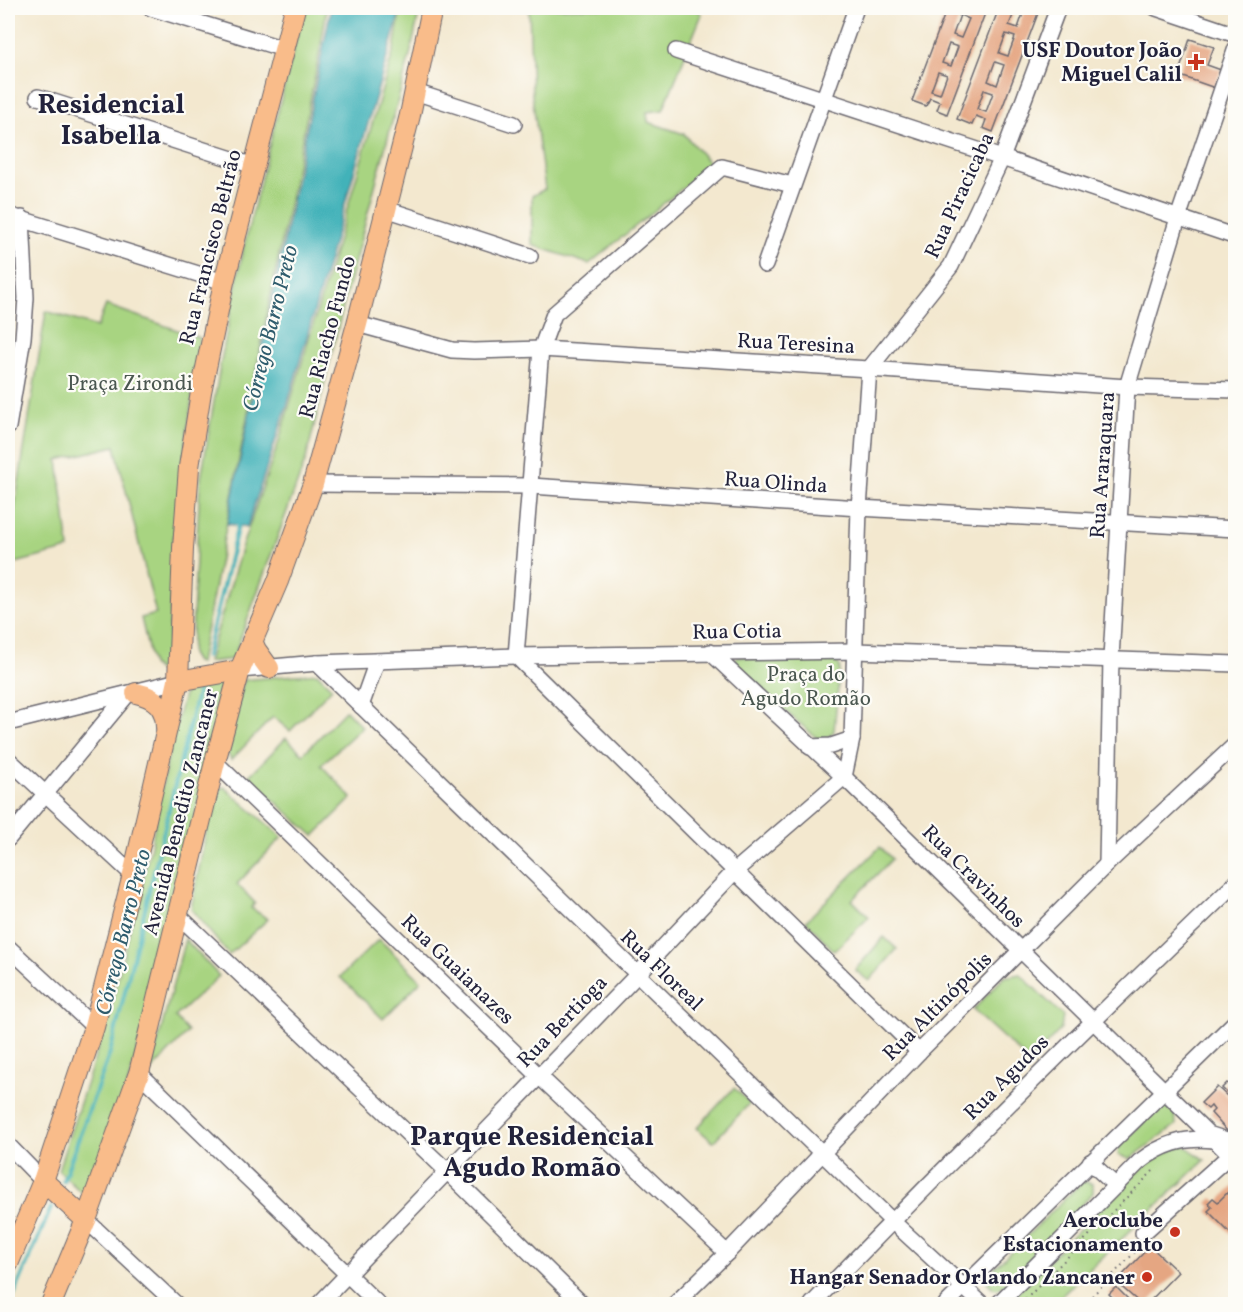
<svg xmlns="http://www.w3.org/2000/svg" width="1243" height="1312" font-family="Vollkorn,serif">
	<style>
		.green { fill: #a8d481; stroke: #657b5e; stroke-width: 1.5 }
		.water { fill: #42b2b9; stroke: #326a7a; stroke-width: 1.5 }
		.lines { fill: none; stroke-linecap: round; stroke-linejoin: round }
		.stream { stroke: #42b2b9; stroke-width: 4 }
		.building { fill: #e5a682; fill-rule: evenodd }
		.minor-casing { stroke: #6b676f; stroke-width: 18 }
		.major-casing { stroke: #6b676f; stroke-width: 22 }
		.path { stroke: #6b676f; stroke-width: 2; stroke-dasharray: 1.5 4.5; stroke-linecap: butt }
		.minor { stroke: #fff; stroke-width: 15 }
		.major { stroke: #f9bc8a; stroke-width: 20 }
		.poi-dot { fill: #c8321e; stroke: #fdfcf7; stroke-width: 2 }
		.labels { text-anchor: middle; stroke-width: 4.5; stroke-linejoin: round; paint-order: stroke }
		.poi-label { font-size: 21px; font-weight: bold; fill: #22223b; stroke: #fdfcf7; text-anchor: end }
		.street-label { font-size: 21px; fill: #22223b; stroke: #fdfcf7 }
		.park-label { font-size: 21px; fill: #4a5750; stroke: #fdfcf7 }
		.water-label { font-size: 22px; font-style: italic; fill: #2f5c6d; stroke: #fdfcf7 }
		.district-label { font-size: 27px; font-weight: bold; fill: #22223b; stroke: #fdfcf7 }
	</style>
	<rect width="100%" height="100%" fill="#fdfcf7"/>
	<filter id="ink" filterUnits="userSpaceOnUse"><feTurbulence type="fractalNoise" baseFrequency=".0167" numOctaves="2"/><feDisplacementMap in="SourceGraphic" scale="12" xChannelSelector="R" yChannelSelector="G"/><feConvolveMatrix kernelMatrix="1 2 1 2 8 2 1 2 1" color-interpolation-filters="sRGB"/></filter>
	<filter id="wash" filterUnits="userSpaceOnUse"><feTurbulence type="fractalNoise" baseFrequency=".008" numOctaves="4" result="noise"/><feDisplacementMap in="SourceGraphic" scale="24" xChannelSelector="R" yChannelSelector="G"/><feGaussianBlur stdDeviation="1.35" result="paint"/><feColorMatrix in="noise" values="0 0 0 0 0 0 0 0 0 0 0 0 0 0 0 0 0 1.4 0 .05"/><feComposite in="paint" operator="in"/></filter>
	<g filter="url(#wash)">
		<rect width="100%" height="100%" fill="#f3e8cf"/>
		<g class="green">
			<path d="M 304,8 L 327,8 L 319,56 L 266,319 L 200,663 L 196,662 L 191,654 L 200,484 L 220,366 L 243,250 Z"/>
			<path d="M 401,8 L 420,8 L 410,55 L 348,287 L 306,459 L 233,659 L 208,662 L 242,546 L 278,444 L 394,49 Z"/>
			<path d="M 529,8 L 694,8 L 702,14 L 663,110 L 647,112 L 648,122 L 684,134 L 711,165 L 589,264 L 532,245 L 532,196 L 545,189 L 532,95 Z"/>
			<path d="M 106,305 L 200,338 L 173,540 L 168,660 L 161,673 L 152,665 L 141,618 L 156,614 L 115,446 L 58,460 L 69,549 L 8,565 L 8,550 L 46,311 L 97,327 Z"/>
			<path d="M 829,655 L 840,666 L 834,731 C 829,738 825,740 817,738 L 734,668 L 733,661 L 738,657 Z"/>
			<path d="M 317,673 L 332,688 L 290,731 L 273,717 L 231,760 L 226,750 L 244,680 Z"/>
			<path d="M 220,683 L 223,688 L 172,926 L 124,1098 L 90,1192 L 84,1195 L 58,1170 L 107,1021 L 150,850 L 171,741 L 184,695 L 192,685 Z"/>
			<path d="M 346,710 L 362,727 L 321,765 L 352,798 L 314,836 L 248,777 L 286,738 L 303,754 Z"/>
			<path d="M 224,787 L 282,837 L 237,884 L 255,903 L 251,908 L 268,919 L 229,955 L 191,909 L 214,792 Z"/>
			<path d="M 880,847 L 892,859 L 852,900 L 869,917 L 834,951 L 806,921 Z"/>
			<path d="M 884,937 L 897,949 L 869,981 L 855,970 Z"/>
			<path d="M 185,939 L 219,976 L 175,1017 L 188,1032 L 150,1072 Z"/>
			<path d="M 379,939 L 421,981 L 383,1019 L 340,977 Z"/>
			<path d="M 1020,974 L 1063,1016 L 1061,1029 L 1030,1062 L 973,1010 L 1004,977 Z"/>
			<path d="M 734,1088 L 750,1103 L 713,1142 L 697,1128 Z"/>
			<path d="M 1163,1106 L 1175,1113 L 1176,1125 L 1130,1159 L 1118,1155 L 1119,1146 L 1159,1107 Z"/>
			<path d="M 1184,1145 L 1205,1160 L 1053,1304 L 1006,1304 L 1148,1159 Z"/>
			<path d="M 1083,1181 L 1093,1184 L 1093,1193 L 1005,1286 L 997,1289 L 993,1288 L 987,1282 L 989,1273 Z"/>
		</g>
		<path class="water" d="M 331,8 L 400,8 L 400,12 L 287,406 L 247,527 L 227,524 Z"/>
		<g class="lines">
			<g class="stream">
				<path d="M 206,657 L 239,521"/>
				<path d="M 63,1181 L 110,1053 L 199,686"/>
				<path d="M 10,1304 L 51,1208"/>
			</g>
		</g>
		<g id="blocks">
			<g class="building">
				<path d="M 947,8 L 966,8 L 972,10 L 972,8 L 987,8 L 947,114 L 937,110 L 940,102 L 930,98 L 926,106 L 912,101 ZM 960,15 L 969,19 L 961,38 L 953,35 ZM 949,44 L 958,47 L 951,66 L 942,63 ZM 938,72 L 947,75 L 940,94 L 931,91 Z"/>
				<path d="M 999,8 L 1016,8 L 1009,25 L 1018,28 L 1025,8 L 1040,8 L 993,132 L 983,128 L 986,120 L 976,116 L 972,125 L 957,119 ZM 1006,34 L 1015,37 L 1008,56 L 999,53 ZM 995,62 L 1004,65 L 997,85 L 988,81 ZM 984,90 L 993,93 L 986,112 L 977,109 Z"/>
				<path d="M 1190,39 L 1214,47 L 1207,65 L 1221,70 L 1215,88 L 1178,75 Z"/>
				<path d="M 1236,1070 L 1236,1102 L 1222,1088 L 1227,1083 L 1230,1085 L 1234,1081 L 1232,1079 L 1234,1077 L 1232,1073 Z"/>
				<path d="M 1217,1087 L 1236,1104 L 1236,1124 L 1228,1132 L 1211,1113 L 1214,1110 L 1211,1106 L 1208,1109 L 1201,1103 Z"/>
				<path d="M 1236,1184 L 1236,1239 L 1208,1211 L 1212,1207 L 1208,1203 L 1213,1198 L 1218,1202 Z"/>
				<path d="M 1150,1246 L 1178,1272 L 1147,1304 L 1141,1304 L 1116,1282 Z"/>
				<path d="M 1116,1287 L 1133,1304 L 1114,1304 L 1117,1302 L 1109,1294 Z"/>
			</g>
		</g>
	</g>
	<g filter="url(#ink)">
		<use href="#blocks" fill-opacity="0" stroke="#6b676f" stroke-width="1.5"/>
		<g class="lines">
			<g class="minor-casing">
				<g id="minor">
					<path d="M 151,8 L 284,49"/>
					<path d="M 1156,8 L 1236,35"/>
					<path d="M 676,51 L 1002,158 L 1236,237"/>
					<path d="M 415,92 L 514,124"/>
					<path d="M 38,97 L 254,166"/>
					<path d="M 792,185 L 722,167 L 554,314 L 541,349 L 516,656 L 919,1052"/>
					<path d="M 386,209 L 530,256"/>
					<path d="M 8,215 L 224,282"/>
					<path d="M 765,265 L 856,8"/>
					<path d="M 357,324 L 452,350 L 474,351 L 541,349 L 869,369 L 1127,387 L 1236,390"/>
					<path d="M 8,427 L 23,338 L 26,298 L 22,218"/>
					<path d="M 313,484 L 531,486 L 859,508 L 1236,529"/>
					<path d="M 710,652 L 844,777 L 1236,1161"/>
					<path d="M 317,663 L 892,1221 L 982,1304"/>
					<path d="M 240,670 L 317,663 L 516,656 L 855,651 L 1236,664"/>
					<path d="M 361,706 L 377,661"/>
					<path d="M 8,723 L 178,681"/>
					<path d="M 810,747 L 831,746 L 852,739"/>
					<path d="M 8,759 L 133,875"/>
					<path d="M 215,762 L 539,1076 L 727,1253"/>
					<path d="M 844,777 L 852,739 L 859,508 L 869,369 L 951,266 L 1002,158 L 1058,8"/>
					<path d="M 8,839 L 127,695"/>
					<path d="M 1107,864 L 1111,658 L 1127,387 L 1178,218 L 1236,48"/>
					<path d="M 179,916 L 448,1172 L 582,1304"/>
					<path d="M 8,947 L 94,1027"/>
					<path d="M 139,1073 L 378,1304"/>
					<path d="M 1211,1135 L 1236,1143"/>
					<path d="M 8,1145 L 43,1181"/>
					<path d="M 1090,1162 L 1116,1186"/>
					<path d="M 86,1220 L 176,1304"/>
					<path d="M 1143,1233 L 1230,1155"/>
					<path d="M 319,1304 L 637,975 L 735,871 L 844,777"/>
					<path d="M 675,1304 L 727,1253 L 919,1052 L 1107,864 L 1236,744"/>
					<path d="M 812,1304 C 950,1161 1092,1021 1236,883"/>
					<path d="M 946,1304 L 1236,1021"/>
					<path d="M 998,1304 L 1139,1162 C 1162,1144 1184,1137 1213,1140"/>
				</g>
			</g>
			<g class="major-casing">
				<g id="major">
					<path d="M 252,641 L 256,650 L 269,668"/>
					<path d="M 178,681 L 240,670"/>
					<path d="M 136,693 C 155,697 166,707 166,727"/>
					<path d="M 43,1181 L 86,1220"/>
					<path d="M 8,1264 L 43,1181 L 94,1027 L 133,875 L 178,681 L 183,548 L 189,467 L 201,392 L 224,282 L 295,8"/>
					<path d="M 51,1304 L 86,1220 L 139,1073 L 215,762 L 240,670 L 278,581 L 313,484 L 357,324 L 410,115 L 432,8"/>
				</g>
			</g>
			<g class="path">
				<path d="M 1229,1173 L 1236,1179"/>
				<path d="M 1021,1304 L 1155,1169"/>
				<path d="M 1095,1304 L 1089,1299 L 1141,1246"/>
			</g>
			<use href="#minor" class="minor"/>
			<use href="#major" class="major"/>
		</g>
	</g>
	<g class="poi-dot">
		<path d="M1193 53h6v6h6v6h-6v6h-6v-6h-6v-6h6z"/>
		<circle cx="1175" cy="1232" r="6"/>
		<circle cx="1147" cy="1277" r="6"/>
	</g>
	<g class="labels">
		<g class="poi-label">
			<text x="1182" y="57">USF Doutor João<tspan x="1182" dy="24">Miguel Calil</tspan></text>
			<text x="1163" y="1227">Aeroclube<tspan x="1163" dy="24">Estacionamento</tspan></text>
			<text x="1135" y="1284">Hangar Senador Orlando Zancaner</text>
		</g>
		<g class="street-label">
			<text transform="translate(959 195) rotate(-65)" y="7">Rua Piracicaba</text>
			<text transform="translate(210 247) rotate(-76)" y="7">Rua Francisco Beltrão</text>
			<text transform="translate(327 337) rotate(-75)" y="7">Rua Riacho Fundo</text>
			<text transform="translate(796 343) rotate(3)" y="7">Rua Teresina</text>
			<text transform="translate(1102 465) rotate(-86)" y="7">Rua Araraquara</text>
			<text transform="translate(776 482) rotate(4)" y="7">Rua Olinda</text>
			<text transform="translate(737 631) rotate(-1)" y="7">Rua Cotia</text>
			<text transform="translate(180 812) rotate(-76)" y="7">Avenida Benedito Zancaner</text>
			<text transform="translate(974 876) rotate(45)" y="7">Rua Cravinhos</text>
			<text transform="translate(458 969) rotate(44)" y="7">Rua Guaianazes</text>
			<text transform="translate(662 970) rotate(44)" y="7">Rua Floreal</text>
			<text transform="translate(937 1006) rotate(-45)" y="7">Rua Altinópolis</text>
			<text transform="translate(562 1021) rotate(-46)" y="7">Rua Bertioga</text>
			<text transform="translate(1006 1077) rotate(-45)" y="7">Rua Agudos</text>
		</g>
		<g class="park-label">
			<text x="130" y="390">Praça Zirondi</text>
			<text x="806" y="681">Praça do<tspan x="806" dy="24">Agudo Romão</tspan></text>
		</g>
		<g class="water-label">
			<text transform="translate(269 328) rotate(-76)" y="8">Córrego Barro Preto</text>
			<text transform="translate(122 932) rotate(-76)" y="8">Córrego Barro Preto</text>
		</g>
		<g class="district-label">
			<text x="111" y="113">Residencial<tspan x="111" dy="31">Isabella</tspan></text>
			<text x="532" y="1145">Parque Residencial<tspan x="532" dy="31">Agudo Romão</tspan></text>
		</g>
	</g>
	<rect width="1243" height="1312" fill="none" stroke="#fdfcf7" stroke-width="30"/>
</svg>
